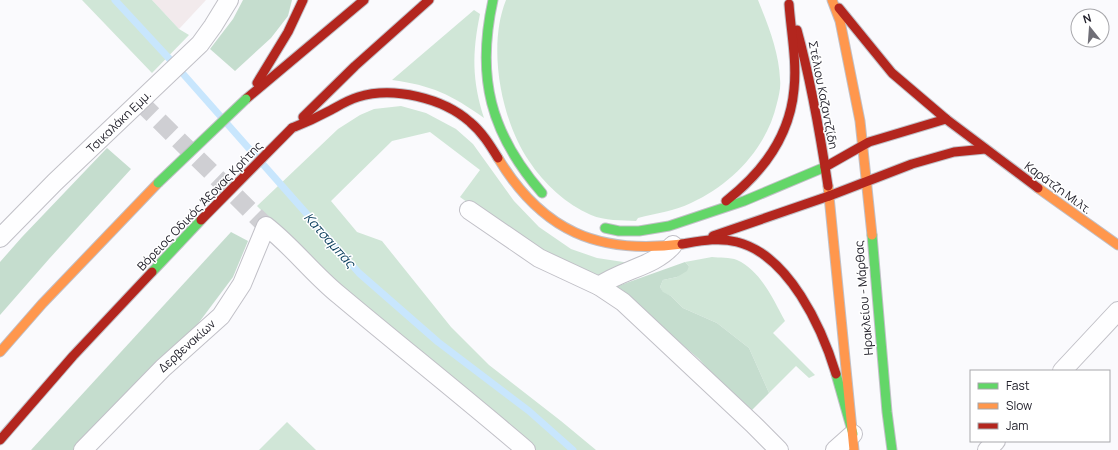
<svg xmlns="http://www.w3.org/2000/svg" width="1118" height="450" font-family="Manrope,sans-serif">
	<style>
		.industrial { fill: #f2eaec }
		.green { fill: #d0e6d7 }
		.forest { fill: #c5ddce }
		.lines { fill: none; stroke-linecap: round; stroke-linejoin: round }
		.stream { stroke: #c8e6fd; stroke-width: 7 }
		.street-tunnel { stroke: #cfcfd3; stroke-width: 18; stroke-dasharray: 18 9; stroke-linecap: butt }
		.street-casing { stroke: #c1c0c7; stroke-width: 20 }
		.fast-casing { stroke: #c1c0c7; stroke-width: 11 }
		.slow-casing { stroke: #c1c0c7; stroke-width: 11 }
		.jam-casing { stroke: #c1c0c7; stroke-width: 11 }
		.street { stroke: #fefeff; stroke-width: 18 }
		.fast { stroke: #63d668; stroke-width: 9 }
		.slow { stroke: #ff974d; stroke-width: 9 }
		.jam { stroke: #b3261e; stroke-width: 9 }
		.fast-bridge-casing { stroke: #c1c0c7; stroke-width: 11; stroke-linecap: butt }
		.jam-bridge-casing { stroke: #c1c0c7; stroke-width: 11; stroke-linecap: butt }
		.fast-bridge { stroke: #63d668; stroke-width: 9 }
		.jam-bridge { stroke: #b3261e; stroke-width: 9 }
		.labels { text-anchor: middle; stroke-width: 3; stroke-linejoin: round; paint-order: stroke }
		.street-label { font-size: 12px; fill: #24232d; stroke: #fff }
		.water-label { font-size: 13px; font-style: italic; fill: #0d405f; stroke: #fff }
	</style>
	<rect width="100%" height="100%" fill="#fafafd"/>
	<path class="industrial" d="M 152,0 L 206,0 L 179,29 Z"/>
	<g class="green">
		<path d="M 82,0 L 152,0 L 179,29 L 189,35 L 152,73 Z"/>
		<path d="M 506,0 L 758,0 C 768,25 779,52 780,79 C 781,87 779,95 777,103 C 767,148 732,184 691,203 C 675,211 656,213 638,218 L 636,221 C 621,220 605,221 591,215 C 566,204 544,184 529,161 C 501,120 487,47 506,0 Z"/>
		<path d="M 474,10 L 480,14 C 472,53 472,80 484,118 C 452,95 431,85 392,80 Z"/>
		<path d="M 401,106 L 426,113 L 456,129 L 473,144 L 514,201 L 539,227 L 571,249 L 597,258 L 630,263 L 599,276 L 583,274 L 512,235 L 460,197 L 480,170 L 430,132 L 392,141 L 331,201 L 357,232 L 382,241 L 451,327 L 489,365 L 561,421 L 596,450 L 533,450 L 333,282 L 257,206 L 338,129 L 360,115 L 374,109 Z"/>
		<path d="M 712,257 C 719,258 730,257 737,260 C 761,271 773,299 785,321 L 773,333 L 815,375 L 809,378 L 796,366 L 769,393 L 749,348 L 717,323 L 683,308 L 671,296 L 663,293 L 660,287 L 663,280 L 677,277 L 689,266 L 685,262 Z"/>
		<path d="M 287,422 L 316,450 L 259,450 Z"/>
	</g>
	<g class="forest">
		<path d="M 243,0 L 292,0 L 288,16 L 271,38 L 235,71 L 210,49 L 233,19 Z"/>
		<path d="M 107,148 L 131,169 L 49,259 L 0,315 L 0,262 L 22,237 Z"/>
		<path d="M 231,232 L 248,241 L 233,277 L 191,333 L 77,450 L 31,450 Z"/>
		<path d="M 685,262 L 689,266 L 687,271 L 677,277 L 663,280 L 660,287 L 663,292 L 671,296 L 683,308 L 717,323 L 749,348 L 769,393 L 748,414 L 699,359 L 615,287 Z"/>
	</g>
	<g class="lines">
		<path class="stream" d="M 115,0 L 177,67 L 359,273 L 438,342 L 529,411 L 573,450"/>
		<path class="street-tunnel" d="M 140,102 L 266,226"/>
		<g class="street-casing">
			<g id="street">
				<path d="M 469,210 L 539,258 L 599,286 L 623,302 L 753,424 L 779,450"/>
				<path d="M 0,238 L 55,182 L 200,44 L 213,26 L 229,0"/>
				<path d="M 599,286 C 623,269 654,267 673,245"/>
				<path d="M 1062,371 L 1118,311"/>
				<path d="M 83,450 L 163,368 L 221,316 L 242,284 L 266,226 C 293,247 313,274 339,295 C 401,347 464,397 526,450"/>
				<path d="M 835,450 L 853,434"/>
				<path d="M 987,450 L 996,441"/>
			</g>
		</g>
		<g class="fast-casing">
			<g id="fast">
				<path d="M 493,0 C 476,77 490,133 542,193"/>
				<path d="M 605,228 L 619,231 L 639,231 L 669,226 L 744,201 L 825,167"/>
				<path d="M 872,235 L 887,412 L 892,450"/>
				<path d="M 152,272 L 201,220"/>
				<path d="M 836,374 L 853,434"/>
			</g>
		</g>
		<g class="slow-casing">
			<g id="slow">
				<path d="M 832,0 L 840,21 L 860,121 L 872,235"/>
				<path d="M 498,158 C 542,231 598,255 682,244"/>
				<path d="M 828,186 L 854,450"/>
				<path d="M 1038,188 L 1118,245"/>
				<path d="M 0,352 L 42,304 L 158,183"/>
			</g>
		</g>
		<g class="jam-casing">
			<g id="jam">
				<path d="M 839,8 L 892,73 L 946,119"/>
				<path d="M 797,30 C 811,81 820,133 828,186"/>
				<path d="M 257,83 L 288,32 L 303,0"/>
				<path d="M 246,99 L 364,0"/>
				<path d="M 303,117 L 355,66 L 429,0"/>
				<path d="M 292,128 C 305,123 318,117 331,110 C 340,105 348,100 358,97 C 393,86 443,98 470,122 C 482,132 490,145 498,158"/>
				<path d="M 825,167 L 869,142 L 946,119 L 1038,188"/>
				<path d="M 829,196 L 912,164 L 954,152 L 985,149"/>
				<path d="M 726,201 C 762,173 790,136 794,89 C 797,61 791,32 789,4"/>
				<path d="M 713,236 L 829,196"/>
				<path d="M 682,244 C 700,241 719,237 737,242 C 789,255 822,328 836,374"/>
				<path d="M 0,440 L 73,356 L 152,272"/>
			</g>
		</g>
		<use href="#street" class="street"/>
		<use href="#fast" class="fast"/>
		<use href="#slow" class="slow"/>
		<use href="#jam" class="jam"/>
		<g class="fast-bridge-casing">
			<path id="fast-bridge" d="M 158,183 L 246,99"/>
		</g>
		<g class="jam-bridge-casing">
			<path id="jam-bridge" d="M 201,220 L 292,128"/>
		</g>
		<use href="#fast-bridge" class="fast-bridge"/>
		<use href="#jam-bridge" class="jam-bridge"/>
	</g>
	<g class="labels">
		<g class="street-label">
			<text transform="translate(823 95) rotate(79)" y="4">Στέλιου Καζαντζίδη</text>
			<text transform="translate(119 122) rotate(-44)" y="4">Τσικαλάκη Εμμ.</text>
			<text transform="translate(1058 188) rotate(36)" y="4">Καράτζη Μιλτ.</text>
			<text transform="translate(200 206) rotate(-46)" y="4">Βόρειος Οδικός Άξονας Κρήτης</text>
			<text transform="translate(864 298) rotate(-95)" y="4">Ηρακλείου - Μάρθας</text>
			<text transform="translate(187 346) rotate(-42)" y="4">Δερβενακίων</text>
		</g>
		<g class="water-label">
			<text transform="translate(330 240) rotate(48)" y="5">Κατσαμπάς</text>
		</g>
	</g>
	<rect x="970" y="370" width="140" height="72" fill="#ffffff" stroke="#a7a7ab"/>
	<rect x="978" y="383" width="20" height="6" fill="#63d668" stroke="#a7a7ab"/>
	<text x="1006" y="390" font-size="12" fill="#24232d">Fast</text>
	<rect x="978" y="403" width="20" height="6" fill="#ff974d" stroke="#a7a7ab"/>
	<text x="1006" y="410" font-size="12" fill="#24232d">Slow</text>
	<rect x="978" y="423" width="20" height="6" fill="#b3261e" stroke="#a7a7ab"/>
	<text x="1006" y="430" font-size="12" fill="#24232d">Jam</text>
	<g transform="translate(1090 28) rotate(343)"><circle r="19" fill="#ffffff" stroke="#a7a7ab"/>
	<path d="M0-3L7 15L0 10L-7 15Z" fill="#6f6e76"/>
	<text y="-6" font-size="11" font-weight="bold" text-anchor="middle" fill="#24232d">N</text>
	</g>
</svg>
